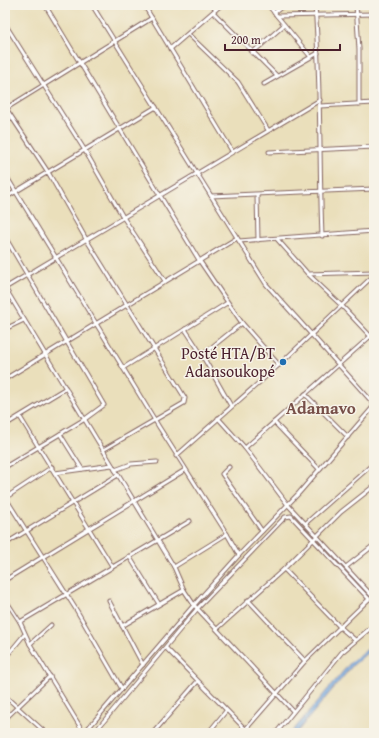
<svg xmlns="http://www.w3.org/2000/svg" width="379" height="738" font-family="'Gentium Book Plus',serif">
	<style>
		.water { fill: #72a7e0; stroke: #5e6386 }
		.lines { fill: none; stroke-linecap: round; stroke-linejoin: round }
		.minor-casing { stroke: #82625d; stroke-width: 5 }
		.minor { stroke: #fff; stroke-width: 3 }
		.poi-dot { fill: #1f6fb2; stroke: #f7f3e8; stroke-width: 1.5 }
		.labels { text-anchor: middle; stroke-width: 3; stroke-linejoin: round; paint-order: stroke }
		.poi-label { font-size: 16px; fill: #4a1f2b; stroke: #f7f3e8; text-anchor: end }
		.neighbourhood-label { font-size: 17px; font-weight: bold; fill: #774f48; stroke: #f7f3e8 }
	</style>
	<rect width="100%" height="100%" fill="#f7f3e8"/>
	<filter id="ink" filterUnits="userSpaceOnUse"><feTurbulence type="fractalNoise" baseFrequency=".025" numOctaves="2"/><feDisplacementMap in="SourceGraphic" scale="8" xChannelSelector="R" yChannelSelector="G"/><feConvolveMatrix kernelMatrix="1 2 1 2 8 2 1 2 1" color-interpolation-filters="sRGB"/></filter>
	<filter id="wash" filterUnits="userSpaceOnUse"><feTurbulence type="fractalNoise" baseFrequency=".012" numOctaves="4" result="noise"/><feDisplacementMap in="SourceGraphic" scale="16" xChannelSelector="R" yChannelSelector="G"/><feGaussianBlur stdDeviation="0.9" result="paint"/><feColorMatrix in="noise" values="0 0 0 0 0 0 0 0 0 0 0 0 0 0 0 0 0 1.4 0 .05"/><feComposite in="paint" operator="in"/></filter>
	<g filter="url(#wash)">
		<rect width="100%" height="100%" fill="#eadfbb"/>
		<path class="water" d="M 374,644 L 374,647 L 353,665 L 296,733 L 291,733 L 351,662 Z"/>
	</g>
	<g filter="url(#ink)">
		<g class="lines">
			<g class="minor-casing">
				<g id="minor">
					<path d="M 45,5 L 199,260 L 242,323 L 279,365"/>
					<path d="M 92,5 L 266,284 L 374,404"/>
					<path d="M 144,5 L 232,151"/>
					<path d="M 212,5 L 216,9"/>
					<path d="M 268,5 L 310,56"/>
					<path d="M 315,5 C 321,82 319,159 322,236"/>
					<path d="M 356,5 L 359,49 L 359,104"/>
					<path d="M 213,12 L 277,76"/>
					<path d="M 274,13 L 284,5"/>
					<path d="M 277,16 L 374,14"/>
					<path d="M 5,24 L 84,149 L 123,217 L 165,281"/>
					<path d="M 188,34 L 238,82 L 268,130"/>
					<path d="M 170,49 L 221,5"/>
					<path d="M 252,53 L 284,25"/>
					<path d="M 264,84 L 318,53"/>
					<path d="M 320,106 L 374,103"/>
					<path d="M 5,107 L 48,172 L 86,239 L 185,398 L 184,403 L 103,450"/>
					<path d="M 5,109 L 152,18"/>
					<path d="M 269,152 L 374,147"/>
					<path d="M 5,174 L 159,427 L 227,534 L 239,555"/>
					<path d="M 257,195 L 258,240"/>
					<path d="M 211,196 L 374,189"/>
					<path d="M 5,198 L 156,107"/>
					<path d="M 5,237 L 104,405 L 85,419 L 5,467"/>
					<path d="M 277,239 L 308,274 L 342,306 L 374,340"/>
					<path d="M 239,241 L 374,231"/>
					<path d="M 308,274 L 374,272"/>
					<path d="M 5,329 L 24,320"/>
					<path d="M 185,329 L 202,355 L 231,406"/>
					<path d="M 202,355 L 242,323"/>
					<path d="M 123,368 L 227,303"/>
					<path d="M 5,379 L 237,238"/>
					<path d="M 305,394 L 348,437"/>
					<path d="M 20,417 L 112,566"/>
					<path d="M 218,418 L 245,448 L 288,505 L 374,598"/>
					<path d="M 274,422 L 320,470"/>
					<path d="M 5,425 L 66,388"/>
					<path d="M 60,434 L 82,469"/>
					<path d="M 245,448 L 374,333"/>
					<path d="M 176,456 L 279,365 L 374,275"/>
					<path d="M 229,467 L 222,474 L 262,531"/>
					<path d="M 115,470 L 131,464 L 157,462"/>
					<path d="M 55,473 L 112,465"/>
					<path d="M 5,497 L 77,611 L 122,689"/>
					<path d="M 5,498 L 52,467"/>
					<path d="M 306,523 L 374,463"/>
					<path d="M 5,544 L 118,475"/>
					<path d="M 129,556 L 159,604"/>
					<path d="M 174,567 L 227,534"/>
					<path d="M 346,567 L 374,545"/>
					<path d="M 284,569 L 340,627 L 355,640"/>
					<path d="M 5,580 L 185,470"/>
					<path d="M 5,599 L 20,622 L 30,644 L 84,733"/>
					<path d="M 248,600 L 305,661"/>
					<path d="M 109,601 L 143,665"/>
					<path d="M 20,622 L 190,521"/>
					<path d="M 122,626 L 184,590"/>
					<path d="M 217,629 L 284,569 L 341,512 L 374,486"/>
					<path d="M 30,644 L 51,625"/>
					<path d="M 166,648 L 249,733"/>
					<path d="M 5,658 L 24,635"/>
					<path d="M 5,696 L 46,733"/>
					<path d="M 293,711 L 194,605 L 184,590 L 174,567 L 5,288 L 320,100"/>
					<path d="M 5,719 L 50,676"/>
					<path d="M 245,730 L 305,661 L 369,599"/>
					<path d="M 84,733 L 194,605 L 239,555 L 299,493 L 374,406"/>
					<path d="M 94,733 L 197,609 L 285,517 L 291,516 L 369,599"/>
					<path d="M 153,733 L 197,682"/>
					<path d="M 208,733 L 226,711"/>
					<path d="M 276,733 L 342,652 L 374,625"/>
				</g>
			</g>
			<use href="#minor" class="minor"/>
		</g>
	</g>
	<circle class="poi-dot" cx="283" cy="362" r="4"/>
	<g class="labels">
		<g class="poi-label">
			<text x="275" y="359">Posté HTA/BT<tspan x="275" dy="18">Adansoukopé</tspan></text>
		</g>
		<g class="neighbourhood-label">
			<text x="321" y="414">Adamavo</text>
		</g>
	</g>
	<rect width="379" height="738" fill="none" stroke="#f7f3e8" stroke-width="20"/>
	<path d="M225 44v6h115v-6" fill="none" stroke="#4a1f2b" stroke-width="2"/>
	<text x="231" y="44" font-size="12" fill="#4a1f2b" stroke="#f7f3e8" stroke-width="3" paint-order="stroke">200 m</text>
</svg>
